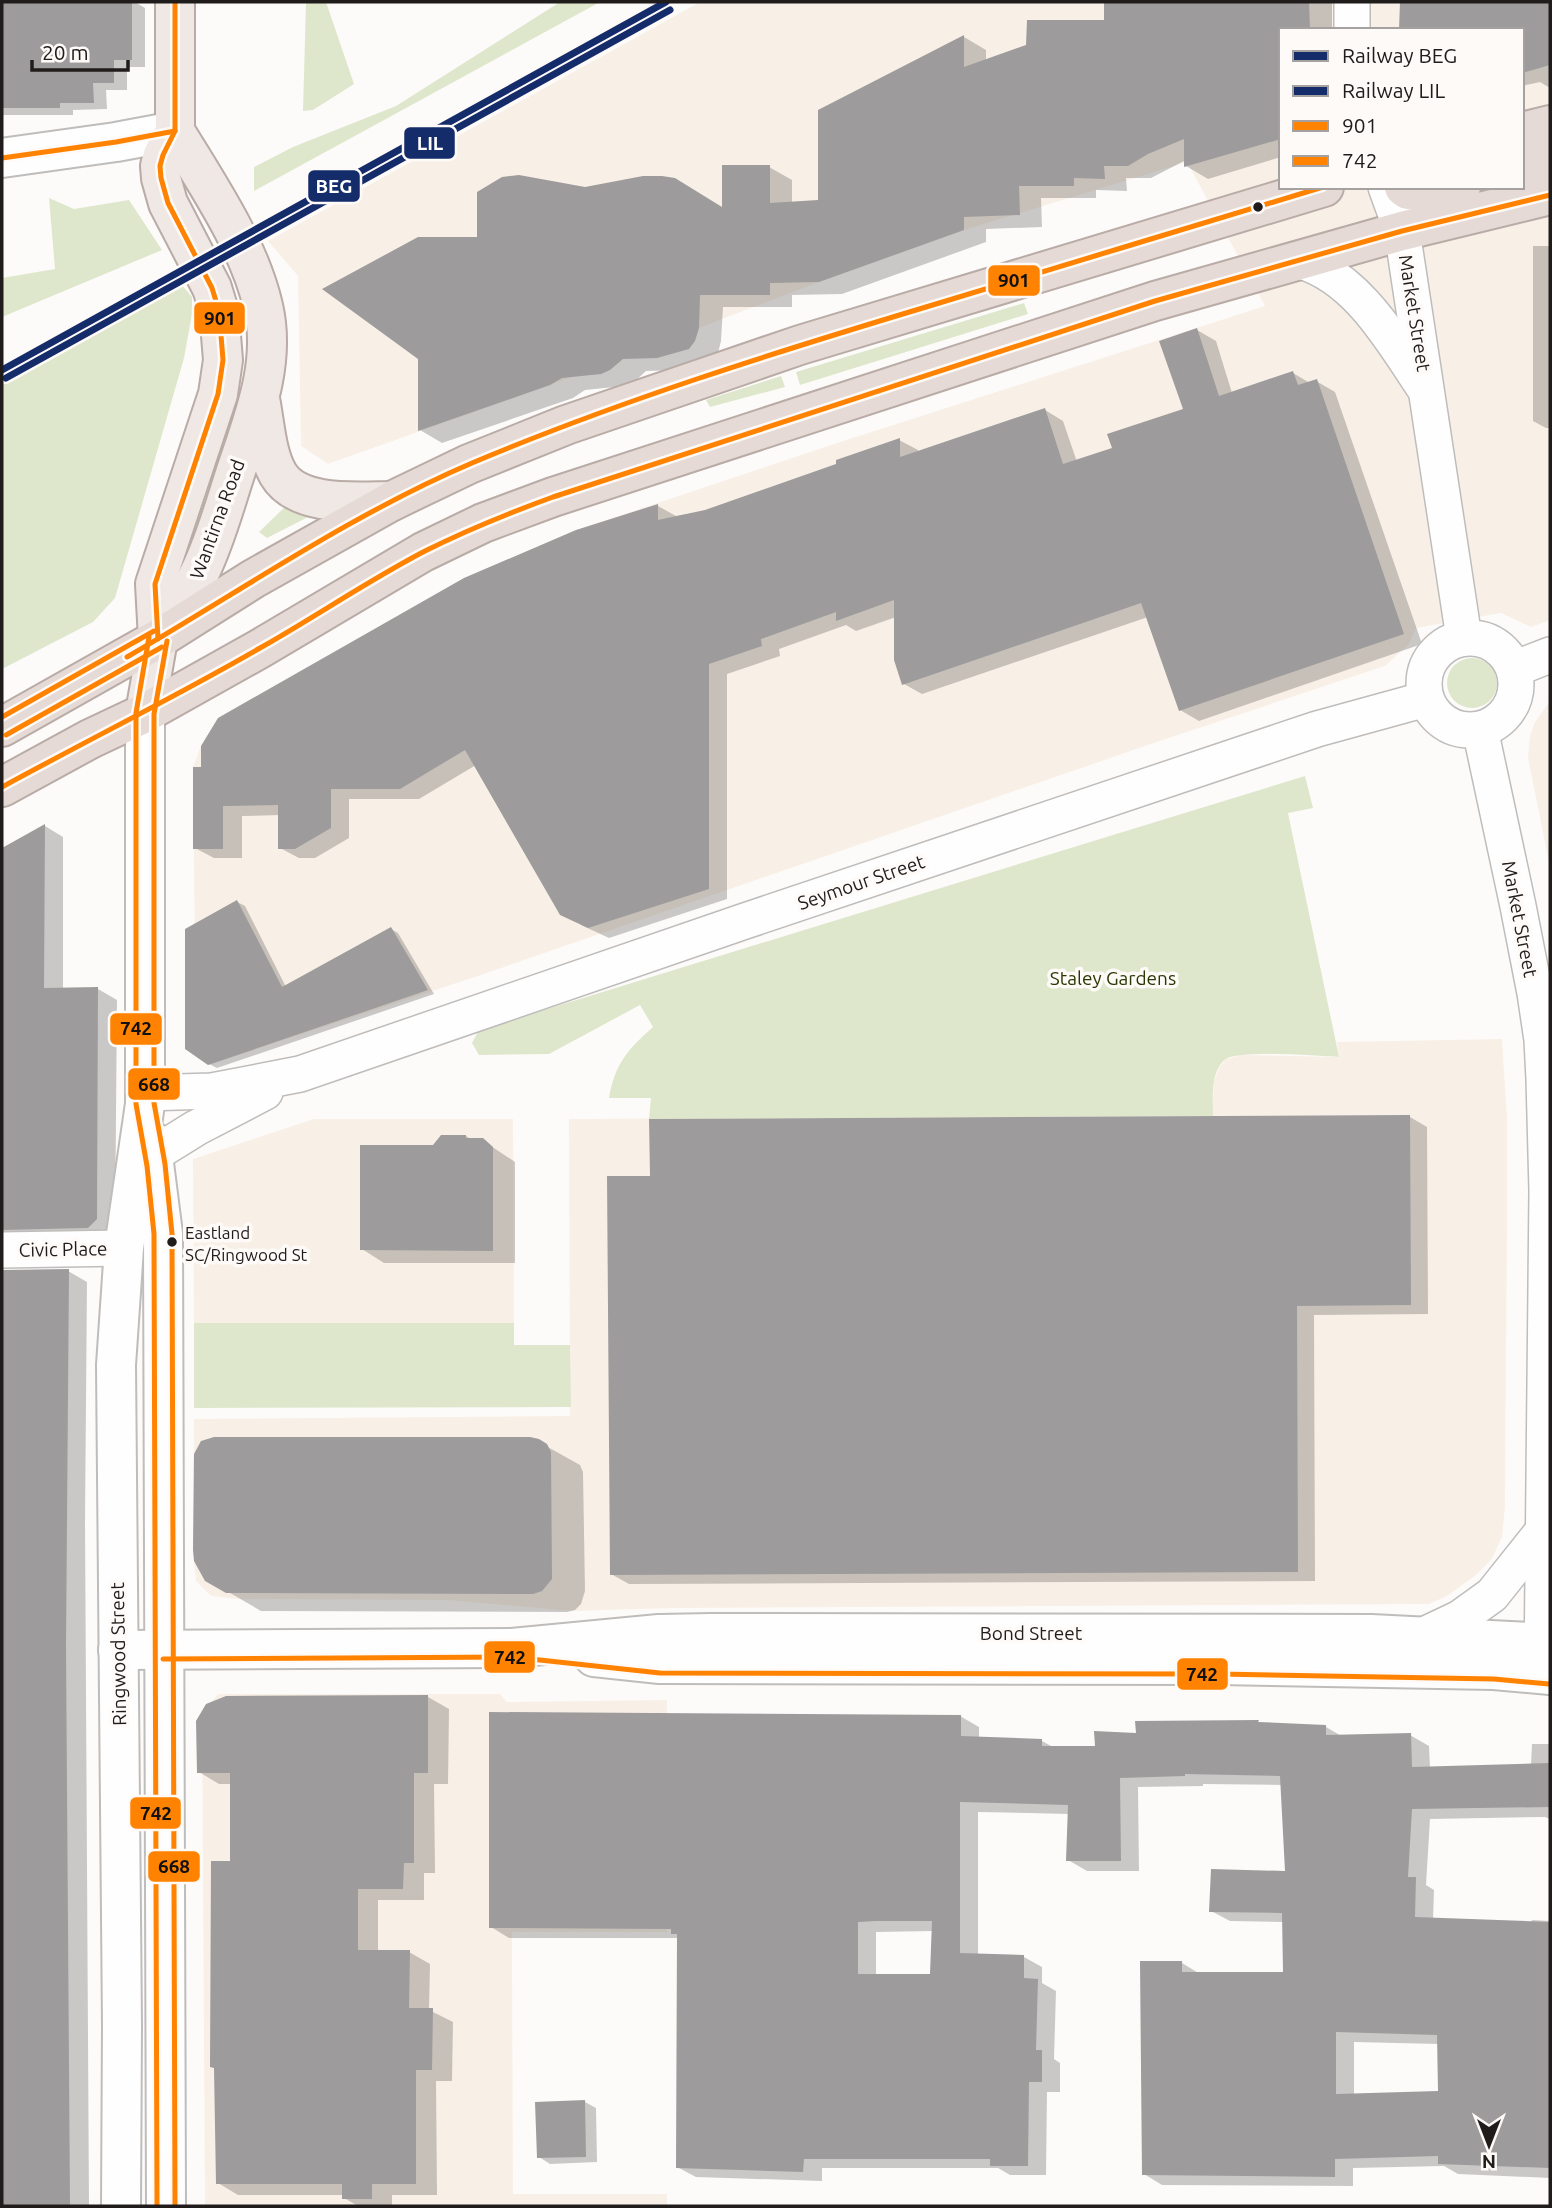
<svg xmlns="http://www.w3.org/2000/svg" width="1552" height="2208" font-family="Ubuntu,sans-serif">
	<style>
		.commercial { fill: #f8f0e7; fill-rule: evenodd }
		.green { fill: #dee7cc }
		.shadow { fill: #0003; fill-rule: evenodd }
		.building { fill: #9d9b9c; fill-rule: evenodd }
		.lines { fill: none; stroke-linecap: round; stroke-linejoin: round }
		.street-casing { stroke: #bfbdbb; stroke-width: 38 }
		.secondary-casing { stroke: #bfbdbb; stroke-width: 42 }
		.primary-casing { stroke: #b9aba6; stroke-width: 42 }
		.highway-casing { stroke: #b9aba6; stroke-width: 42 }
		.street { stroke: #fffefe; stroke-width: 35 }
		.secondary { stroke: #fffefe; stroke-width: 38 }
		.primary { stroke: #f0e8e5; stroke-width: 38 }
		.highway { stroke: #e6dad6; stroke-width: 38 }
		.bus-1-casing { stroke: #fefaf8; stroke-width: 10 }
		.bus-2-casing { stroke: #fefaf8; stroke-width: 10 }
		.bus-3-casing { stroke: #fefaf8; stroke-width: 10 }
		.bus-1 { stroke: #ff8200; stroke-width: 5 }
		.bus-2 { stroke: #ff8200; stroke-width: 5 }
		.bus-3 { stroke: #ff8200; stroke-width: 5 }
		.rail-1-casing { stroke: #fefaf8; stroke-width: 12 }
		.rail-2-casing { stroke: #fefaf8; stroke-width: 12 }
		.rail-1 { stroke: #152c6b; stroke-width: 7 }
		.rail-2 { stroke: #152c6b; stroke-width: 7 }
		.bus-dot { fill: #201c1b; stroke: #fefaf8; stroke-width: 2.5 }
		.labels { text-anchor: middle; stroke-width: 7; stroke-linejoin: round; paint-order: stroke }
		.bus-label { font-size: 17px; fill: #201c1b; stroke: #fefaf8; text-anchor: start }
		.street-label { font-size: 19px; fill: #201c1b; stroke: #fefaf8 }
		.park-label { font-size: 19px; fill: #2a3903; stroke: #fefaf8 }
		.line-badge { stroke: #fefaf8; stroke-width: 2.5 }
		.badge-label { font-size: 19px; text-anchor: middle; font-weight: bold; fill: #fff }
		.pale-badge-label { font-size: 19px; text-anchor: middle; font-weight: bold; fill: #111 }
	</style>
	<rect width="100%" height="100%" fill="#fdfbf9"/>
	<g class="commercial">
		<path d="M 700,2 L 1550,2 L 1550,620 L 1531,627 L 1501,613 L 1416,628 L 1409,644 L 1385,666 L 1148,745 L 475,977 L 208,1065 L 196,1057 L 193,767 L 201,746 L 218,718 L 464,578 L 574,531 L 837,443 L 1265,306 L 1187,162 L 964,230 L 819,282 L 550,385 L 328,464 L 301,446 L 298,276 L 268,241 ZM 1281,30 L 1522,30 L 1522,187 L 1281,187 Z"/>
		<path d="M 1550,701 L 1550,867 L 1528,758 L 1530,736 L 1535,722 Z"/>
		<path d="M 1502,1039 L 1507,1118 L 1507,1219 L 1505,1507 L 1502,1537 L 1492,1559 L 1476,1575 L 1447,1596 L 1429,1604 L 677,1608 L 572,1611 L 448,1600 L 238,1599 L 211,1596 L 196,1581 L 193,1550 L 194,1419 L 570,1416 L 569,1119 L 1212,1116 L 1214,1082 L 1219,1068 L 1226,1059 L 1242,1055 L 1339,1057 L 1337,1042 Z"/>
		<path d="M 314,1119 L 513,1119 L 514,1323 L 194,1323 L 193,1159 Z"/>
		<path d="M 218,1694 L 500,1694 L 507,1702 L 667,1700 L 667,1932 L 512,1932 L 513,2194 L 667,2194 L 667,2206 L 205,2206 L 202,1713 Z"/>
	</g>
	<g class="green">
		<path d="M 306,2 L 326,2 L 354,84 L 313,110 L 303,111 Z"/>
		<path d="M 560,2 L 600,2 L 254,191 L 254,167 L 293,147 L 396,106 Z"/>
		<path d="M 49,198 L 74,209 L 129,200 L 162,250 L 2,317 L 2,278 L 55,269 Z"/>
		<path d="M 182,285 L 192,297 L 192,314 L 184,358 L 115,598 L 93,622 L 2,669 L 2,385 Z"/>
		<path d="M 1024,303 L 1028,314 L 800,385 L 796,372 Z"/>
		<path d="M 781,376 L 785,387 L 710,407 L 706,400 Z"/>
		<path d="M 289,503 L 312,515 L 267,538 L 259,532 Z"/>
		<circle cx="1472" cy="683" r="25"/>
		<path d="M 1305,776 L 1313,808 L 1288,813 L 1339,1057 C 1319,1056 1240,1050 1226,1059 C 1210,1070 1213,1100 1213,1116 L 649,1119 L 651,1098 L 609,1098 C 615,1064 627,1050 653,1027 L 640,1005 L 549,1054 L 479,1055 L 472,1043 L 479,1030 Z"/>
		<path d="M 194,1323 L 514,1323 L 514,1345 L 570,1345 L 571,1407 L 194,1408 Z"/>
	</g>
	<g class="shadow">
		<path d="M 2,2 L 135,2 L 145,8 L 145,67 L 127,67 L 127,90 L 106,90 L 107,109 L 73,110 L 73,115 L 2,115 Z"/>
		<path d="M 1106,2 L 1332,2 L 1332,30 L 1281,30 L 1281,157 L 1208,179 L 1186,166 L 1186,160 L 1151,178 L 1126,178 L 1127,191 L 1096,190 L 1096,198 L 1041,198 L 1042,227 L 986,229 L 986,242 L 842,294 L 792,295 L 792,307 L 723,307 L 721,341 L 718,353 L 680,370 L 646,371 L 633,383 L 624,386 L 585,390 L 573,398 L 442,443 L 420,430 L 479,239 L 585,189 L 724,209 L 769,167 L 792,180 L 792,203 L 820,201 L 820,111 L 964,37 L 986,50 L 986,61 L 1106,22 Z"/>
		<path d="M 1401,2 L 1550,2 L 1550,88 L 1540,82 L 1522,86 L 1522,30 L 1401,30 Z"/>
		<path d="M 1533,246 L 1550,246 L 1550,428 L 1546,428 L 1533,421 Z"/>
		<path d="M 1197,330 L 1216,341 L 1232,393 L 1293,373 L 1310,383 L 1316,381 L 1335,392 L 1422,644 L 1199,721 L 1180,710 L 1148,617 L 922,694 L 904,684 L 896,617 L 856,631 L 846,625 L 779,649 L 780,656 L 727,674 L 727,899 L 609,938 L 581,925 L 476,765 L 419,799 L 349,799 L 349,838 L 315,858 L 299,858 L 280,848 L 280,815 L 242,816 L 242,858 L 214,858 L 195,848 L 203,769 L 658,506 L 676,516 L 706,511 L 838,465 L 899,440 L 918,450 L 918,453 L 1045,410 L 1063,421 L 1077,462 L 1115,449 L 1185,410 Z"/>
		<path d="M 45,826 L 63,837 L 63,989 L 98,989 L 117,1000 L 115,1230 L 2,1257 L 2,851 Z"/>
		<path d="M 237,902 L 245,906 L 286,987 L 391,929 L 398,933 L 434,994 L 217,1068 L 209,1064 Z"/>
		<path d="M 1410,1117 L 1427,1127 L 1428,1314 L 1314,1315 L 1315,1581 L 629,1584 L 611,1574 L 652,1178 Z"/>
		<path d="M 466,1136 L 472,1140 L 482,1140 L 515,1162 L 515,1263 L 384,1263 L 362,1249 L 433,1147 Z"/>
		<path d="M 2,1267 L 3,1272 L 68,1271 L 87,1282 L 85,1522 L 89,2206 L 2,2206 Z"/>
		<path d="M 546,1446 L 580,1465 L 583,1472 L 585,1591 L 581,1604 L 575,1610 L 567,1612 L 261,1611 L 206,1579 Z"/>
		<path d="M 428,1697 L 449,1709 L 448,1784 L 434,1784 L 435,1873 L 424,1873 L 424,1900 L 378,1900 L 378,1952 L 409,1952 L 430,1964 L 429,2010 L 453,2022 L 452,2081 L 436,2081 L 437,2195 L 392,2195 L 392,2206 L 358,2206 L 344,2198 L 344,2195 L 238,2195 L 218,2183 L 232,1863 L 232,1784 L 219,1784 L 199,1772 Z"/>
		<path d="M 960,1716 L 979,1727 L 979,1739 L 1042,1741 L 1053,1747 L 1097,1747 L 1138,1735 L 1258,1722 L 1262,1724 L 1326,1727 L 1343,1737 L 1410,1735 L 1429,1746 L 1430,1768 L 1531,1765 L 1532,1744 L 1550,1744 L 1550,1819 L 1545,1817 L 1430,1819 L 1426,1885 L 1434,1890 L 1433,1920 L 1531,1923 L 1532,1920 L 1550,1921 L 1550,2178 L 1458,2174 L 1444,2166 L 1353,2168 L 1353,2186 L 1162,2185 L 1144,2174 L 1182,1963 L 1200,1974 L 1285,1974 L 1284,1922 L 1230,1921 L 1211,1911 L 1287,1873 L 1283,1785 L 1203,1784 L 1203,1786 L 1138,1787 L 1139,1871 L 1087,1871 L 1068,1860 L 1070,1814 L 978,1812 L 978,1955 L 1024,1957 L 1042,1967 L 1042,1983 L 1056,1991 L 1054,2059 L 1060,2063 L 1060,2092 L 1047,2092 L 1046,2175 L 1010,2175 L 998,2168 L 822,2168 L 822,2181 L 696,2177 L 677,2167 L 679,1938 L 509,1938 L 491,1927 ZM 933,1931 L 932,1975 L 876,1975 L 876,1932 ZM 1354,2042 L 1439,2044 L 1440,2093 L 1354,2095 Z"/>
		<path d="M 585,2102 L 596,2108 L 597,2162 L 550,2164 L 539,2157 Z"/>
	</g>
	<g class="building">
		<path d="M 2,2 L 132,2 L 132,60 L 114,60 L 114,83 L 93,83 L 94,103 L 60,103 L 60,108 L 2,108 Z"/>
		<path d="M 1104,2 L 1309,2 L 1310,30 L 1281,30 L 1281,139 L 1184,167 L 1184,139 L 1148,154 L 1128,166 L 1104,166 L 1105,179 L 1074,178 L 1074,186 L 1019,186 L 1020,215 L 964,217 L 964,230 L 819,282 L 770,283 L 770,295 L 700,295 L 699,328 L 695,341 L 689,349 L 657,358 L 623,359 L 610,370 L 601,374 L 562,378 L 550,385 L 418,431 L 418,359 L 322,289 L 418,237 L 477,237 L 477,192 L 502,177 L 519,175 L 585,187 L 643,176 L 662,176 L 675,178 L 722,207 L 722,165 L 770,165 L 770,203 L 818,200 L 818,110 L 964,35 L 964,67 L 1026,45 L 1027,20 L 1104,20 Z"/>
		<path d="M 1400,2 L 1550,2 L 1550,65 L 1522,73 L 1522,30 L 1399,30 Z"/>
		<path d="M 1197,328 L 1219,396 L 1293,371 L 1298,385 L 1317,379 L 1404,634 L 1179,711 L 1141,603 L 902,685 L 894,660 L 894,600 L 836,621 L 836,612 L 761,639 L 762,646 L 709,664 L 709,889 L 588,928 L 560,915 L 465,750 L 400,789 L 331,789 L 331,828 L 295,849 L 278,849 L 278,805 L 223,806 L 223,849 L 193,849 L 193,767 L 201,767 L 201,746 L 218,718 L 464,578 L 576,530 L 658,504 L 658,520 L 705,510 L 836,464 L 836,460 L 900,438 L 900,457 L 1045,408 L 1063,464 L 1112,448 L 1107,434 L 1183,409 L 1159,341 Z"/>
		<path d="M 45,824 L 44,988 L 98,987 L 97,1219 L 88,1228 L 2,1230 L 2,848 Z"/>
		<path d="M 237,900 L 282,987 L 391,927 L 428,990 L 208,1065 L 185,1049 L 185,929 Z"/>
		<path d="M 1410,1115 L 1411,1305 L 1297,1306 L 1298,1572 L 610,1575 L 607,1176 L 650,1176 L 649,1119 Z"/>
		<path d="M 441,1135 L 466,1135 L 466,1138 L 483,1138 L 493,1147 L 493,1251 L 360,1250 L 360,1145 L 433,1145 Z"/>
		<path d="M 69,1269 L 66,1647 L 70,2206 L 2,2206 L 2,1270 Z"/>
		<path d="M 214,1437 L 530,1437 L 539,1439 L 547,1444 L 551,1452 L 552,1579 L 542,1591 L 533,1594 L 226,1593 L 205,1581 L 194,1561 L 193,1550 L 194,1454 L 201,1441 Z"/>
		<path d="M 428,1695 L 428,1773 L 414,1773 L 414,1863 L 404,1863 L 403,1889 L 358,1889 L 358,1950 L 410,1950 L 409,2008 L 433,2008 L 432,2070 L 416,2070 L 416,2184 L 372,2184 L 372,2199 L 342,2199 L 342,2184 L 216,2184 L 214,2068 L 210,2067 L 211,1861 L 230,1861 L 230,1773 L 197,1773 L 196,1721 L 206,1704 L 226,1696 Z"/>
		<path d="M 489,1712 L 961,1715 L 961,1736 L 1042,1739 L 1042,1746 L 1095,1746 L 1094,1731 L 1136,1733 L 1135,1721 L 1259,1720 L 1258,1722 L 1326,1725 L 1326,1735 L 1411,1733 L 1412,1767 L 1550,1763 L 1550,1807 L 1412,1809 L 1408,1877 L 1416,1877 L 1415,1917 L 1550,1922 L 1550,2168 L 1438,2164 L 1438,2156 L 1335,2159 L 1335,2177 L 1142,2175 L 1140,1961 L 1182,1961 L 1182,1972 L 1283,1972 L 1282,1913 L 1209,1912 L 1211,1869 L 1285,1871 L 1280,1776 L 1185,1774 L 1185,1776 L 1120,1778 L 1121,1861 L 1066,1861 L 1068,1805 L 960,1802 L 960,1953 L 1024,1955 L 1024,1978 L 1038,1979 L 1036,2050 L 1042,2050 L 1042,2082 L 1029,2082 L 1028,2166 L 990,2166 L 990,2159 L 804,2159 L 803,2172 L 676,2168 L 677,1934 L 671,1934 L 671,1929 L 489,1928 ZM 876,1921 L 932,1921 L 930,1974 L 858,1974 L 858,1922 ZM 1336,2032 L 1437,2035 L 1438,2091 L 1336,2094 Z"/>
		<path d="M 585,2100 L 586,2157 L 537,2158 L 535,2102 Z"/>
	</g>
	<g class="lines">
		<g class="street-casing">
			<g id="street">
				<path d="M 1352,2 L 1352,30"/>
				<path d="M 1386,187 L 1402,231 L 1464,638"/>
				<path d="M 1300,261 C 1357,277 1392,340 1423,386"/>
				<circle cx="1470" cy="684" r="46"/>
				<path d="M 1514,669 L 1550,655"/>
				<path d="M 1480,729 L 1518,906 L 1535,993 L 1542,1040 L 1544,1079 L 1547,1191 L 1542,1671"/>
				<path d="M 145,1093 L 212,1091 L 300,1074 L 745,921 L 1317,729 L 1426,699"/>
				<path d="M 154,1154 L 196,1128 L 265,1092"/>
				<path d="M 2,1250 L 124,1248"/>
				<path d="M 1422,1636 L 1460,1618 L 1492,1595 L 1543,1531"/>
			</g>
		</g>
		<g class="secondary-casing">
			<g id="secondary">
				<path d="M 2,158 L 116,142 L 175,131"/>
				<path d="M 151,1140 L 163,1234 L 166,2206"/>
				<path d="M 118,1650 L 512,1648 L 659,1634 L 712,1633 L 1371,1634 L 1550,1643"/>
				<path d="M 594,1657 L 660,1664 L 1218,1665 L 1494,1670 L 1550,1675"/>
				<path d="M 121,2206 L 122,2026 L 116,1365 L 124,1248 L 145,1104 L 145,713"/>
			</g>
		</g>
		<g class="primary-casing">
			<g id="primary">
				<path d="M 260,399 C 265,423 266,453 278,474 C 298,508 359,501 392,501"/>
				<path d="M 158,639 C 173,617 189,596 200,572 C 215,541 224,508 234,477 C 252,422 277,364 263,306 C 249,245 207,184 175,131"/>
				<path d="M 145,713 L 158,639 L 155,584 L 218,394 L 223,360 L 219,311 L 212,288 L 168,203 L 161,178 L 160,166 L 163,155 L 175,131 L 175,2"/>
			</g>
		</g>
		<g class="highway-casing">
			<g id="highway">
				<path d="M 1522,132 L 1550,125"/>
				<path d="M 1522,170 L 1550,162"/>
				<path d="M 1404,187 L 1408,190 L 1435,192 L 1461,187"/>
				<path d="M 2,727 L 158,639 L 253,579 L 392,501 L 469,464 L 566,425 L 800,345 L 1324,187"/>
				<path d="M 2,787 L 90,739 L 145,713 L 261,648 L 423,552 L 483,523 L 553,497 L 1155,301 L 1402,231 L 1550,195"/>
			</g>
		</g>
		<use href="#street" class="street"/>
		<use href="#secondary" class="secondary"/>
		<use href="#primary" class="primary"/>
		<use href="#highway" class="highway"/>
		<g class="bus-1-casing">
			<g id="bus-1">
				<path d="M 2,158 L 116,142 L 175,131"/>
				<path d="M 158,639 L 155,584 L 218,394 L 223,360 L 219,311 L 212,288 L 168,203 L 161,178 L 160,166 L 163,155 L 175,131 L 175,2"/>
				<path d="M 127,657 C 241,591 350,515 472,463 C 619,401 773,353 926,307 C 1058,267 1191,227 1323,187"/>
				<path d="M 2,787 C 88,740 175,697 260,648 C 315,617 369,580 425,551 C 467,530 509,513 553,497 L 1155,301 L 1402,231 L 1550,195"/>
			</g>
		</g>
		<g class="bus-2-casing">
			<g id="bus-2">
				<path d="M 149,637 L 136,713 L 136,1104 L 147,1166 L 154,1234 L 157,2206"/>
				<path d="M 6,735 L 162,647"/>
				<path d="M 163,1659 L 512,1657 L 660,1673 L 1218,1674 L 1494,1679 L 1549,1684"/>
			</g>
		</g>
		<g class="bus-3-casing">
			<g id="bus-3">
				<path d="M 167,641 L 154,714 L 154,1103 L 165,1164 L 172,1234 L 175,2206"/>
				<path d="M 2,717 L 154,631"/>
			</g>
		</g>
		<use href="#bus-1" class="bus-1"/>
		<use href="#bus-2" class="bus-2"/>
		<use href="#bus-3" class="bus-3"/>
		<g class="rail-1-casing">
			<path id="rail-1" d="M 2,370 L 666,2"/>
		</g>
		<g class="rail-2-casing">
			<path id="rail-2" d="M 6,378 L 670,10"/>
		</g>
		<use href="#rail-1" class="rail-1"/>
		<use href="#rail-2" class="rail-2"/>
	</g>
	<g class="bus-dot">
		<circle cx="1258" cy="207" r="6"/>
		<circle cx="172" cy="1242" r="6"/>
	</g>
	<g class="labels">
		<g class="bus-label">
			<text x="185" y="1239">Eastland<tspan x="185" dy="22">SC/Ringwood St</tspan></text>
		</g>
		<g class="street-label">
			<text transform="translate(1415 313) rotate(81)" y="7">Market Street</text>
			<text transform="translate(217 519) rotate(-70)" y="7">Wantirna Road</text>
			<text transform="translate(861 882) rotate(-19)" y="7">Seymour Street</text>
			<text transform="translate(1520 919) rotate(79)" y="7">Market Street</text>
			<text transform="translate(63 1249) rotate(-1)" y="7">Civic Place</text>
			<text x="1031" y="1640">Bond Street</text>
			<text transform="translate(118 1654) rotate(-91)" y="7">Ringwood Street</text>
		</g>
		<g class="park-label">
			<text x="1113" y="985">Staley Gardens</text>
		</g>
	</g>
	<g class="line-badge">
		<rect x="403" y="126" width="53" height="34" rx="7" fill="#152c6b"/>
		<rect x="307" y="169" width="54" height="34" rx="7" fill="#152c6b"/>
		<rect x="987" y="264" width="54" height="33" rx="7" fill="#ff8200"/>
		<rect x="193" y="301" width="53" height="34" rx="7" fill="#ff8200"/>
		<rect x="109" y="1012" width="54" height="34" rx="7" fill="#ff8200"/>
		<rect x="127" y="1067" width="54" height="34" rx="7" fill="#ff8200"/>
		<rect x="483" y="1640" width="53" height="34" rx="7" fill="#ff8200"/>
		<rect x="1176" y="1657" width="53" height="34" rx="7" fill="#ff8200"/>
		<rect x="129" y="1796" width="53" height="34" rx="7" fill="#ff8200"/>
		<rect x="147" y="1850" width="54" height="33" rx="7" fill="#ff8200"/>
	</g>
	<g class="badge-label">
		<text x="430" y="150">LIL</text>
		<text x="334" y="193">BEG</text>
	</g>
	<g class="pale-badge-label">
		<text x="1014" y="287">901</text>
		<text x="220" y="325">901</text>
		<text x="136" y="1035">742</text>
		<text x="154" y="1091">668</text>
		<text x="510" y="1664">742</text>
		<text x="1202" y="1681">742</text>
		<text x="156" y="1820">742</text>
		<text x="174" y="1873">668</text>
	</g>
	<rect width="1552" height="2208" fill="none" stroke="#201c1b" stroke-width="7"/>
	<rect x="1279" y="28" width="245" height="161" fill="#fefaf8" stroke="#a5a1a0" stroke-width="2"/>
	<rect x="1293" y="51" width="35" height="10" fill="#152c6b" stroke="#a5a1a0" stroke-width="2"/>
	<text x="1342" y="63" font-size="21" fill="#201c1b">Railway BEG</text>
	<rect x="1293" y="86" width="35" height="10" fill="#152c6b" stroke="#a5a1a0" stroke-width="2"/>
	<text x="1342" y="98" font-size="21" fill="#201c1b">Railway LIL</text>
	<rect x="1293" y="121" width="35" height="10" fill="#ff8200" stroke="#a5a1a0" stroke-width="2"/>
	<text x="1342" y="133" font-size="21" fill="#201c1b">901</text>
	<rect x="1293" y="156" width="35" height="10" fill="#ff8200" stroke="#a5a1a0" stroke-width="2"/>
	<text x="1342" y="168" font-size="21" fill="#201c1b">742</text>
	<g transform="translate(1489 2145) rotate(180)" stroke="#fefaf8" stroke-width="5" paint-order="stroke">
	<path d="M0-5L12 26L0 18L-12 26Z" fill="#201c1b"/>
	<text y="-10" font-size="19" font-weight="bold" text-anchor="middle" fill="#201c1b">N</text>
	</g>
	<path d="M32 60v10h96v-10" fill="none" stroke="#201c1b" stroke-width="3.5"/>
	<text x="42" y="60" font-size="21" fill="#201c1b" stroke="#fefaf8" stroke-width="5" paint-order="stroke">20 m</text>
</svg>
